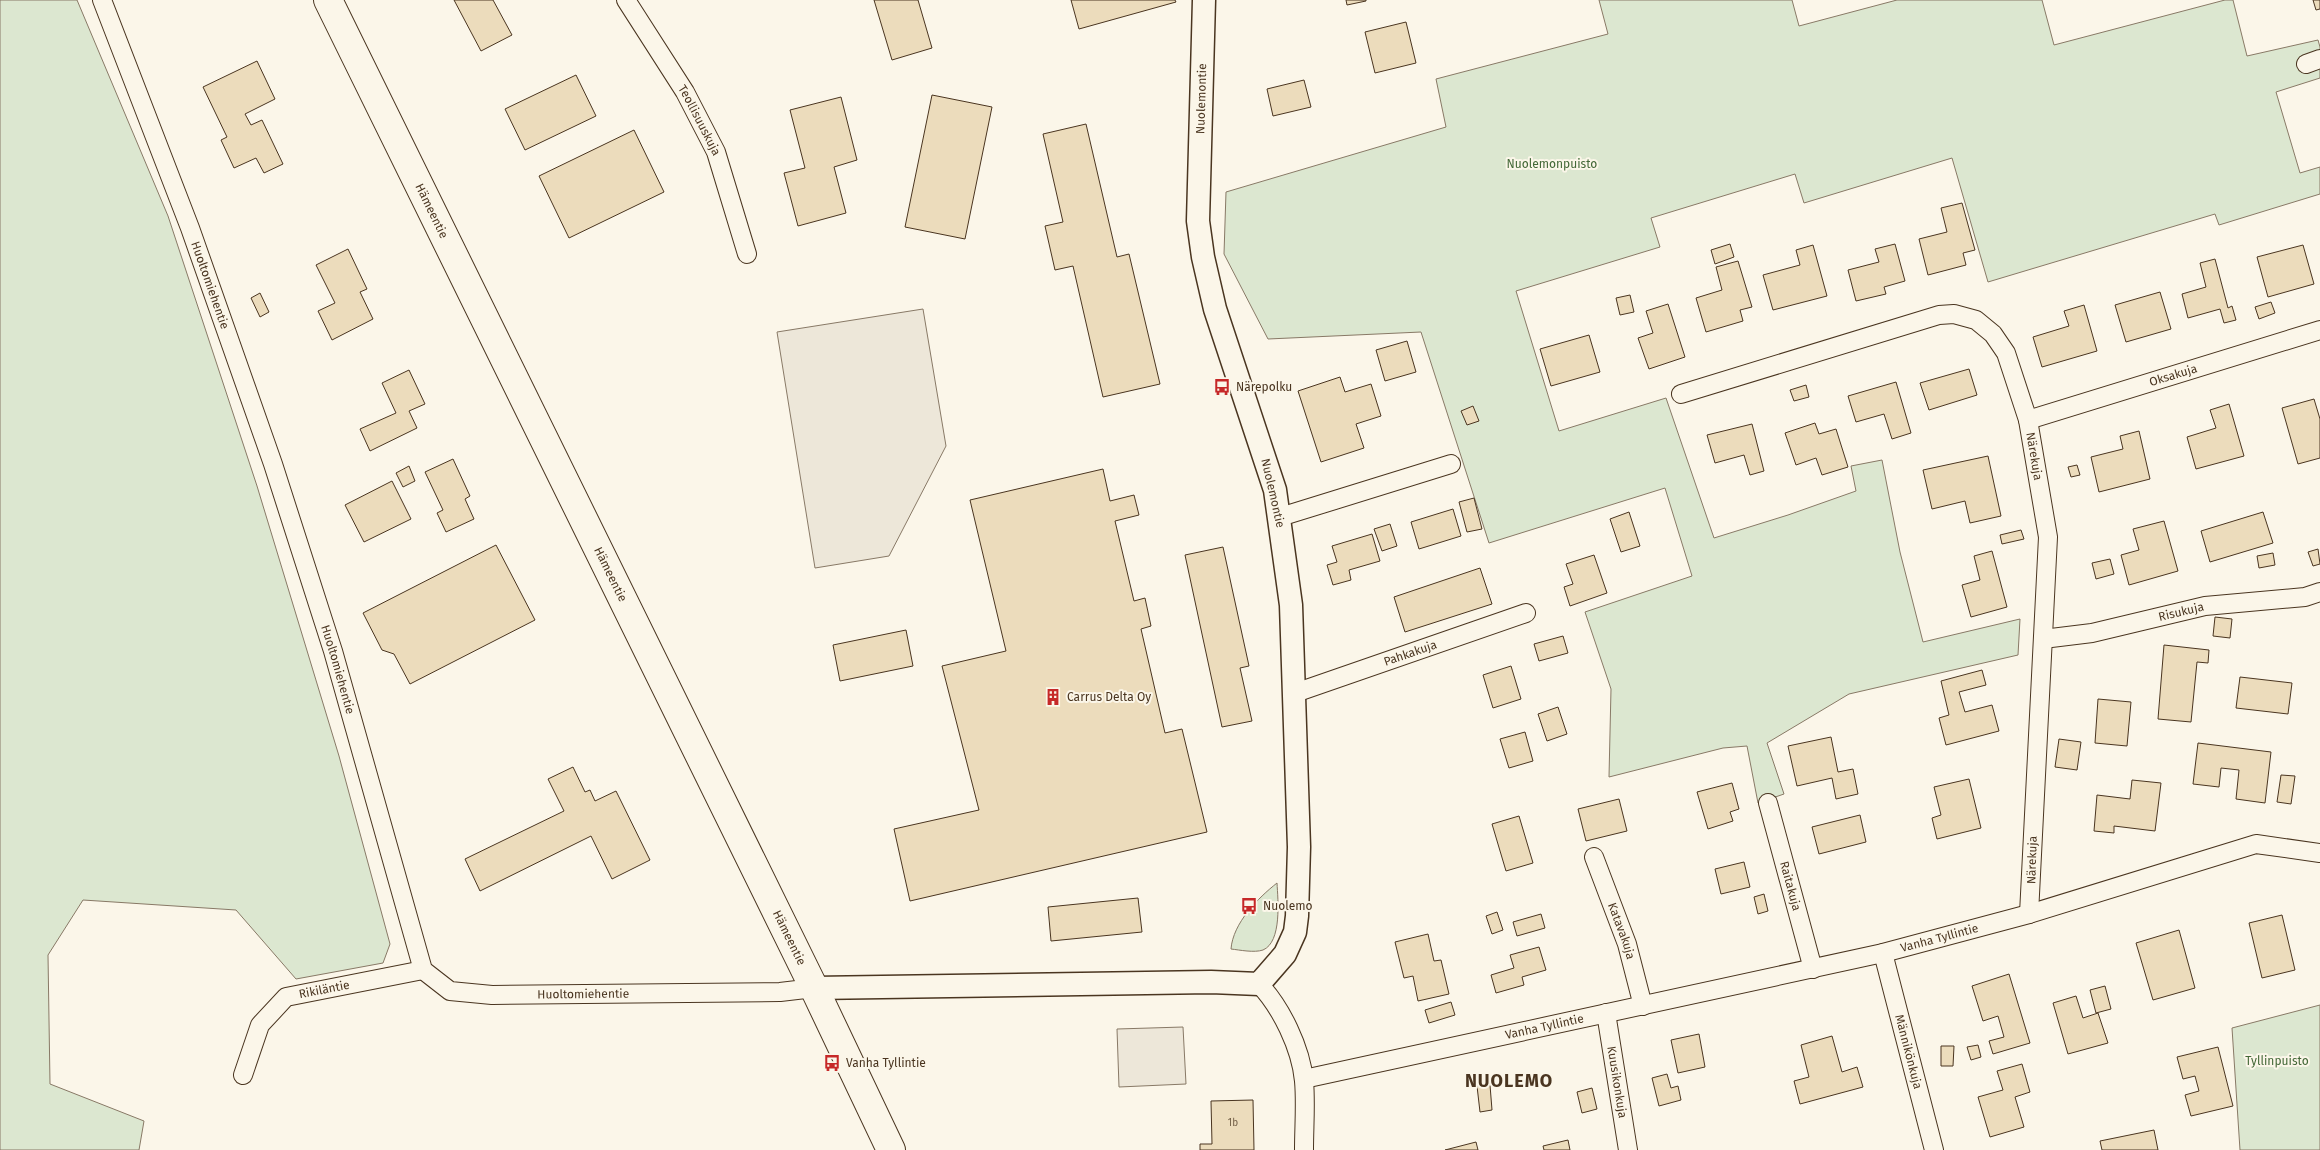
<svg xmlns="http://www.w3.org/2000/svg" width="2320" height="1150" font-family="'Fira Sans',sans-serif">
	<style>
		.green { fill: #dce7d0; stroke: #887966 }
		.parking { fill: #ede7d9; stroke: #887966 }
		.building { fill: #ecdcbc; stroke: #4a3520 }
		.lines { fill: none; stroke-linecap: round; stroke-linejoin: round }
		.minor-casing { stroke: #4a3520; stroke-width: 20 }
		.tertiary-casing { stroke: #4a3520; stroke-width: 25 }
		.trunk-casing { stroke: #4a3520; stroke-width: 30 }
		.minor { stroke: #fbf6e9; stroke-width: 18 }
		.tertiary { stroke: #fbf6e9; stroke-width: 22 }
		.trunk { stroke: #fbf6e9; stroke-width: 28 }
		.labels { text-anchor: middle; stroke-width: 4; stroke-linejoin: round; paint-order: stroke }
		.number-label { font-size: 10px; fill: #725f47 }
		.street-label { font-size: 12px; fill: #4a3520; stroke: #fbf6e9 }
		.park-label { font-size: 12px; fill: #436837; stroke: #fbf6e9 }
		.poi-label { font-size: 12px; fill: #4a3520; stroke: #fbf6e9; text-anchor: start }
		.district-label { font-size: 18px; font-weight: bold; letter-spacing: 1px; fill: #4a3520; stroke: #fbf6e9 }
	</style>
	<rect width="100%" height="100%" fill="#fbf6e9"/>
	<g class="green">
		<path d="M 0,0 L 77,0 L 168,216 L 257,486 L 339,756 L 390,944 L 383,963 L 296,979 L 236,910 L 83,900 L 48,955 L 50,1084 L 144,1121 L 139,1150 L 0,1150 Z"/>
		<path d="M 1599,0 L 1792,0 L 1799,26 L 1897,0 L 2042,0 L 2054,45 L 2225,0 L 2233,0 L 2247,56 L 2318,40 L 2320,47 L 2320,78 L 2276,92 L 2300,173 L 2320,167 L 2320,194 L 2219,225 L 2215,214 L 1988,282 L 1952,158 L 1804,203 L 1795,174 L 1651,218 L 1660,247 L 1516,291 L 1559,431 L 1666,398 L 1714,538 L 1788,515 L 1856,491 L 1851,466 L 1882,460 L 1900,552 L 1923,642 L 2020,619 L 2018,655 L 1849,694 L 1767,743 L 1784,794 L 1758,803 L 1747,746 L 1723,748 L 1609,777 L 1611,689 L 1585,612 L 1692,576 L 1665,488 L 1489,543 L 1421,332 L 1268,339 L 1224,254 L 1226,192 L 1446,127 L 1436,79 L 1608,34 Z"/>
		<path d="M 1277,883 C 1278,900 1282,942 1263,950 C 1254,953 1240,950 1231,949 C 1233,923 1258,898 1277,883 Z"/>
		<path d="M 2320,1005 L 2320,1150 L 2240,1150 L 2232,1028 Z"/>
	</g>
	<g class="parking">
		<path d="M 923,309 L 946,446 L 889,556 L 815,568 L 777,332 Z"/>
		<path d="M 1183,1027 L 1186,1084 L 1119,1087 L 1117,1029 Z"/>
	</g>
	<g class="building">
		<path d="M 454,0 L 493,0 L 512,35 L 481,51 Z"/>
		<path d="M 874,0 L 918,0 L 932,48 L 892,60 Z"/>
		<path d="M 1071,0 L 1175,0 L 1176,2 L 1079,29 Z"/>
		<path d="M 1346,0 L 1366,0 L 1366,1 L 1347,5 Z"/>
		<path d="M 2313,0 L 2320,0 L 2320,9 L 2316,10 Z"/>
		<path d="M 1406,22 L 1416,63 L 1375,73 L 1365,32 Z"/>
		<path d="M 257,61 L 275,99 L 245,114 L 251,125 L 262,120 L 283,164 L 264,173 L 256,158 L 234,168 L 221,140 L 227,137 L 203,87 Z"/>
		<path d="M 576,75 L 596,116 L 525,150 L 505,109 Z"/>
		<path d="M 1304,80 L 1311,107 L 1273,116 L 1267,89 Z"/>
		<path d="M 932,95 L 992,107 L 965,239 L 905,227 Z"/>
		<path d="M 841,97 L 857,160 L 834,167 L 846,213 L 798,226 L 784,173 L 805,168 L 790,110 Z"/>
		<path d="M 1086,124 L 1117,257 L 1129,254 L 1160,384 L 1103,397 L 1073,266 L 1055,270 L 1045,226 L 1063,222 L 1043,134 Z"/>
		<path d="M 634,130 L 664,192 L 569,238 L 539,176 Z"/>
		<path d="M 1962,203 L 1975,250 L 1963,253 L 1966,265 L 1928,275 L 1919,239 L 1947,232 L 1941,208 Z"/>
		<path d="M 1730,244 L 1734,257 L 1715,264 L 1711,250 Z"/>
		<path d="M 1895,244 L 1905,281 L 1884,287 L 1886,294 L 1856,301 L 1848,270 L 1879,262 L 1875,249 Z"/>
		<path d="M 1813,245 L 1827,296 L 1773,310 L 1763,275 L 1800,265 L 1796,250 Z"/>
		<path d="M 2303,245 L 2314,284 L 2268,297 L 2257,257 Z"/>
		<path d="M 348,249 L 367,289 L 360,292 L 373,319 L 332,340 L 318,311 L 335,303 L 316,265 Z"/>
		<path d="M 2215,259 L 2228,308 L 2232,306 L 2236,320 L 2224,323 L 2220,309 L 2188,318 L 2182,294 L 2206,287 L 2200,263 Z"/>
		<path d="M 1738,261 L 1752,307 L 1740,310 L 1743,321 L 1706,332 L 1696,298 L 1722,290 L 1716,267 Z"/>
		<path d="M 2160,292 L 2171,329 L 2126,342 L 2115,305 Z"/>
		<path d="M 260,293 L 269,312 L 260,317 L 251,298 Z"/>
		<path d="M 1630,295 L 1634,312 L 1620,315 L 1616,298 Z"/>
		<path d="M 2271,302 L 2275,313 L 2259,319 L 2255,307 Z"/>
		<path d="M 1668,304 L 1685,357 L 1649,369 L 1638,338 L 1653,333 L 1646,311 Z"/>
		<path d="M 2084,305 L 2097,351 L 2042,367 L 2033,337 L 2069,326 L 2064,311 Z"/>
		<path d="M 1589,335 L 1600,372 L 1551,386 L 1540,349 Z"/>
		<path d="M 1407,341 L 1416,372 L 1385,381 L 1376,350 Z"/>
		<path d="M 1969,369 L 1977,395 L 1929,410 L 1920,383 Z"/>
		<path d="M 409,370 L 425,404 L 409,411 L 417,428 L 370,451 L 360,429 L 396,413 L 382,383 Z"/>
		<path d="M 1340,377 L 1345,392 L 1371,384 L 1381,416 L 1356,424 L 1364,448 L 1321,462 L 1298,391 Z"/>
		<path d="M 1896,382 L 1911,433 L 1892,439 L 1884,414 L 1856,422 L 1848,396 Z"/>
		<path d="M 1806,385 L 1809,397 L 1794,401 L 1790,390 Z"/>
		<path d="M 2314,399 L 2320,419 L 2320,458 L 2298,464 L 2282,408 Z"/>
		<path d="M 2229,404 L 2244,456 L 2196,469 L 2187,437 L 2216,428 L 2210,410 Z"/>
		<path d="M 1473,406 L 1479,421 L 1467,425 L 1461,411 Z"/>
		<path d="M 1815,423 L 1819,434 L 1836,429 L 1848,467 L 1822,475 L 1816,458 L 1796,465 L 1785,433 Z"/>
		<path d="M 1752,424 L 1764,471 L 1750,475 L 1744,455 L 1715,463 L 1707,435 Z"/>
		<path d="M 2139,431 L 2150,479 L 2099,492 L 2091,457 L 2123,449 L 2120,436 Z"/>
		<path d="M 1988,456 L 2001,516 L 1970,523 L 1965,501 L 1932,509 L 1923,470 Z"/>
		<path d="M 453,459 L 470,496 L 465,499 L 474,519 L 446,532 L 437,513 L 443,510 L 425,472 Z"/>
		<path d="M 2077,465 L 2080,475 L 2071,477 L 2068,467 Z"/>
		<path d="M 409,466 L 415,481 L 403,487 L 396,473 Z"/>
		<path d="M 1103,469 L 1110,501 L 1134,495 L 1139,515 L 1115,521 L 1134,601 L 1145,598 L 1151,626 L 1141,629 L 1165,733 L 1182,729 L 1207,832 L 910,901 L 894,829 L 979,810 L 942,666 L 1006,651 L 970,500 Z"/>
		<path d="M 392,481 L 411,519 L 364,542 L 345,505 Z"/>
		<path d="M 1474,498 L 1482,529 L 1467,532 L 1459,502 Z"/>
		<path d="M 1453,509 L 1461,536 L 1419,549 L 1411,522 Z"/>
		<path d="M 1629,512 L 1640,546 L 1621,552 L 1610,519 Z"/>
		<path d="M 2263,512 L 2273,543 L 2210,562 L 2201,531 Z"/>
		<path d="M 2164,521 L 2178,571 L 2129,585 L 2121,555 L 2139,550 L 2133,529 Z"/>
		<path d="M 1390,524 L 1397,546 L 1382,551 L 1374,529 Z"/>
		<path d="M 2021,530 L 2024,539 L 2002,544 L 2000,535 Z"/>
		<path d="M 1372,534 L 1380,561 L 1349,570 L 1351,580 L 1333,585 L 1327,565 L 1337,562 L 1332,546 Z"/>
		<path d="M 496,545 L 535,620 L 410,684 L 394,654 L 382,650 L 363,613 Z"/>
		<path d="M 1223,547 L 1249,666 L 1240,668 L 1252,721 L 1222,727 L 1185,555 Z"/>
		<path d="M 2318,549 L 2320,564 L 2313,566 L 2308,552 Z"/>
		<path d="M 1992,551 L 2007,607 L 1971,617 L 1962,585 L 1980,580 L 1974,556 Z"/>
		<path d="M 2273,553 L 2275,565 L 2259,568 L 2257,556 Z"/>
		<path d="M 1594,555 L 1607,593 L 1570,606 L 1564,587 L 1573,584 L 1566,564 Z"/>
		<path d="M 2110,559 L 2114,574 L 2096,579 L 2092,563 Z"/>
		<path d="M 1480,568 L 1492,604 L 1405,632 L 1394,597 Z"/>
		<path d="M 2215,617 L 2232,619 L 2230,638 L 2213,636 Z"/>
		<path d="M 906,630 L 913,666 L 840,681 L 833,645 Z"/>
		<path d="M 1563,636 L 1568,653 L 1539,661 L 1534,644 Z"/>
		<path d="M 2164,645 L 2209,650 L 2208,663 L 2197,662 L 2191,722 L 2158,719 Z"/>
		<path d="M 1511,666 L 1521,699 L 1493,708 L 1483,675 Z"/>
		<path d="M 1982,670 L 1986,685 L 1959,692 L 1965,712 L 1992,705 L 1999,731 L 1946,745 L 1939,718 L 1949,715 L 1941,681 Z"/>
		<path d="M 2240,677 L 2292,683 L 2288,714 L 2236,708 Z"/>
		<path d="M 2098,699 L 2131,702 L 2127,746 L 2095,743 Z"/>
		<path d="M 1558,707 L 1567,734 L 1547,741 L 1538,714 Z"/>
		<path d="M 1525,732 L 1533,761 L 1509,768 L 1500,739 Z"/>
		<path d="M 1831,737 L 1838,772 L 1853,769 L 1858,794 L 1836,799 L 1832,778 L 1797,786 L 1788,746 Z"/>
		<path d="M 2059,739 L 2081,742 L 2077,770 L 2055,767 Z"/>
		<path d="M 2198,743 L 2271,752 L 2265,803 L 2236,799 L 2239,770 L 2221,768 L 2219,787 L 2193,784 Z"/>
		<path d="M 573,767 L 585,792 L 590,790 L 595,801 L 616,791 L 650,860 L 612,879 L 591,836 L 480,891 L 465,859 L 564,811 L 548,779 Z"/>
		<path d="M 2281,775 L 2295,776 L 2291,804 L 2277,802 Z"/>
		<path d="M 1969,779 L 1981,828 L 1937,839 L 1932,818 L 1941,815 L 1934,787 Z"/>
		<path d="M 2132,780 L 2161,783 L 2155,831 L 2114,826 L 2114,833 L 2094,831 L 2097,795 L 2130,799 Z"/>
		<path d="M 1732,783 L 1739,809 L 1730,812 L 1733,821 L 1708,829 L 1697,792 Z"/>
		<path d="M 1619,799 L 1627,831 L 1586,841 L 1578,809 Z"/>
		<path d="M 1860,815 L 1866,842 L 1819,854 L 1812,827 Z"/>
		<path d="M 1519,816 L 1533,863 L 1506,871 L 1492,824 Z"/>
		<path d="M 1744,862 L 1750,887 L 1721,894 L 1715,869 Z"/>
		<path d="M 1764,894 L 1768,911 L 1758,914 L 1754,897 Z"/>
		<path d="M 1138,898 L 1142,932 L 1051,941 L 1048,907 Z"/>
		<path d="M 1497,912 L 1503,930 L 1492,934 L 1486,916 Z"/>
		<path d="M 1541,914 L 1545,928 L 1517,936 L 1513,922 Z"/>
		<path d="M 2282,915 L 2295,970 L 2262,978 L 2249,923 Z"/>
		<path d="M 2179,930 L 2195,988 L 2153,1000 L 2136,943 Z"/>
		<path d="M 1428,934 L 1434,961 L 1441,960 L 1449,994 L 1418,1001 L 1413,976 L 1404,978 L 1395,942 Z"/>
		<path d="M 1539,947 L 1546,970 L 1522,977 L 1524,985 L 1496,993 L 1491,975 L 1514,968 L 1510,955 Z"/>
		<path d="M 2009,974 L 2030,1043 L 1993,1054 L 1989,1041 L 2004,1037 L 1998,1016 L 1983,1021 L 1972,986 Z"/>
		<path d="M 2105,986 L 2111,1009 L 2096,1013 L 2090,990 Z"/>
		<path d="M 2076,996 L 2083,1018 L 2098,1013 L 2108,1043 L 2068,1054 L 2053,1003 Z"/>
		<path d="M 1451,1002 L 1455,1015 L 1429,1023 L 1425,1010 Z"/>
		<path d="M 1699,1034 L 1705,1067 L 1678,1073 L 1671,1040 Z"/>
		<path d="M 1832,1036 L 1842,1072 L 1857,1067 L 1863,1087 L 1800,1104 L 1794,1081 L 1809,1077 L 1801,1045 Z"/>
		<path d="M 1978,1045 L 1981,1057 L 1971,1060 L 1967,1047 Z"/>
		<path d="M 1941,1046 L 1954,1046 L 1953,1066 L 1941,1066 Z"/>
		<path d="M 2218,1047 L 2233,1106 L 2191,1116 L 2185,1095 L 2199,1091 L 2195,1076 L 2183,1079 L 2177,1057 Z"/>
		<path d="M 2022,1064 L 2030,1092 L 2015,1097 L 2024,1127 L 1990,1137 L 1978,1097 L 2003,1090 L 1997,1071 Z"/>
		<path d="M 1667,1074 L 1671,1088 L 1678,1086 L 1681,1100 L 1659,1106 L 1652,1078 Z"/>
		<path d="M 1490,1085 L 1492,1110 L 1480,1112 L 1477,1086 Z"/>
		<path d="M 1592,1088 L 1597,1109 L 1582,1113 L 1577,1092 Z"/>
		<path d="M 1253,1100 L 1254,1150 L 1200,1150 L 1200,1144 L 1212,1144 L 1211,1101 Z"/>
		<path d="M 2154,1130 L 2158,1150 L 2102,1150 L 2100,1141 Z"/>
		<path d="M 1568,1140 L 1570,1150 L 1544,1150 L 1543,1146 Z"/>
		<path d="M 1476,1142 L 1478,1150 L 1445,1150 Z"/>
	</g>
	<g class="lines">
		<g class="minor-casing">
			<g id="minor">
				<path id="s1" d="M 102,0 L 190,228 L 273,464 L 333,651 L 423,970 L 450,991 L 492,995 L 780,992 L 814,988"/>
				<path id="s2" d="M 626,0 L 685,92 L 716,152 L 747,254"/>
				<path d="M 2306,64 L 2320,59"/>
				<path id="s3" d="M 1681,394 L 1939,315 L 1954,314 L 1976,320 L 1993,334 L 2006,353 L 2028,420 L 2048,537 L 2029,914"/>
				<path id="s4" d="M 2028,420 L 2320,330"/>
				<path d="M 1280,517 L 1451,464"/>
				<path id="s5" d="M 2043,639 L 2092,633 L 2205,606 L 2305,597 L 2320,592"/>
				<path id="s6" d="M 1295,693 L 1526,613"/>
				<path id="s7" d="M 1768,803 L 1813,969"/>
				<path id="s8" d="M 1594,857 L 1627,944 L 1643,1006"/>
				<path id="s9" d="M 1883,953 L 1934,1150"/>
				<path d="M 1259,984 C 1281,1007 1301,1048 1304,1081 C 1306,1103 1304,1127 1304,1150"/>
				<path id="s10" d="M 1606,1013 L 1628,1150"/>
				<path id="s11" d="M 243,1075 L 260,1025 L 286,997 L 423,970"/>
				<path id="s12" d="M 1304,1079 L 1883,953 L 2029,914 L 2256,844 L 2320,853"/>
			</g>
		</g>
		<g class="tertiary-casing">
			<g id="tertiary">
				<path id="s13" d="M 814,988 L 1211,982 L 1259,984 L 1285,954 L 1295,932 L 1297,916 L 1299,847 L 1291,605 L 1275,490 L 1215,309 L 1203,257 L 1198,221 L 1204,0"/>
			</g>
		</g>
		<g class="trunk-casing">
			<g id="trunk">
				<path id="s14" d="M 328,0 L 814,988 L 891,1150"/>
			</g>
		</g>
		<use href="#minor" class="minor"/>
		<use href="#tertiary" class="tertiary"/>
		<use href="#trunk" class="trunk"/>
	</g>
	<defs>
		<g id="bus-bare" transform="scale(1.35)"><path d="M-5-6H5V4H4V6H2V4H-2V6H-4V4H-5ZM-3.5-4V0h7V-4ZM-3.5 1.2v1.5H-2V1.2ZM2 1.2v1.5H3.5V1.2Z" fill="#c62828" stroke="#fbf6e9" stroke-width="2.5" paint-order="stroke"/></g>
		<g id="building-bare" transform="scale(1.35)"><path d="M-4-6H4V6H1V3H-1V6H-4ZM-2.5-4.3h1.7v1.8h-1.7ZM.8-4.3h1.7v1.8H.8ZM-2.5-1h1.7V.8h-1.7ZM.8-1h1.7V.8H.8Z" fill="#c62828" stroke="#fbf6e9" stroke-width="2.5" paint-order="stroke"/></g>
	</defs>
	<g fill-rule="evenodd">
		<use href="#bus-bare" x="1222" y="387"/>
		<use href="#building-bare" x="1053" y="697"/>
		<use href="#bus-bare" x="1249" y="906"/>
		<use href="#bus-bare" x="832" y="1063"/>
	</g>
	<g class="labels">
		<g class="number-label">
			<text x="1233" y="1126">1b</text>
		</g>
		<g class="street-label">
			<text dy="4" stroke="none"><textPath href="#s13" startOffset="1355">Nuolemontie</textPath></text>
			<text dy="4" stroke="none"><textPath href="#s2" startOffset="141">Teollisuuskuja</textPath></text>
			<text dy="4" stroke="none"><textPath href="#s14" startOffset="235">Hämeentie</textPath></text>
			<text dy="4" stroke="none"><textPath href="#s1" startOffset="305">Huoltomiehentie</textPath></text>
			<text dy="4" stroke="none"><textPath href="#s4" startOffset="152">Oksakuja</textPath></text>
			<text dy="4" stroke="none"><textPath href="#s3" startOffset="460">Närekuja</textPath></text>
			<text transform="translate(1273 493) rotate(77)" y="4">Nuolemontie</text>
			<text dy="4" stroke="none"><textPath href="#s14" startOffset="640">Hämeentie</textPath></text>
			<text dy="4" stroke="none"><textPath href="#s5" startOffset="141">Risukuja</textPath></text>
			<text dy="4" stroke="none"><textPath href="#s6" startOffset="122">Pahkakuja</textPath></text>
			<text dy="4" stroke="none"><textPath href="#s1" startOffset="710">Huoltomiehentie</textPath></text>
			<text transform="translate(2032 860) rotate(-88)" y="4">Närekuja</text>
			<text dy="4" stroke="none"><textPath href="#s7" startOffset="86">Raitakuja</textPath></text>
			<text dy="4" stroke="none"><textPath href="#s8" startOffset="79">Katavakuja</textPath></text>
			<text dy="4" stroke="none"><textPath href="#s14" startOffset="1045">Hämeentie</textPath></text>
			<text dy="4" stroke="none"><textPath href="#s12" startOffset="651">Vanha Tyllintie</textPath></text>
			<text dy="4" stroke="none"><textPath href="#s11" startOffset="130">Rikiläntie</textPath></text>
			<text dy="4" stroke="none"><textPath href="#s1" startOffset="1190">Huoltomiehentie</textPath></text>
			<text dy="4" stroke="none"><textPath href="#s12" startOffset="246">Vanha Tyllintie</textPath></text>
			<text dy="4" stroke="none"><textPath href="#s9" startOffset="102">Männikönkuja</textPath></text>
			<text dy="4" stroke="none"><textPath href="#s10" startOffset="70">Kuusikonkuja</textPath></text>
		</g>
		<g class="park-label">
			<text x="1552" y="168">Nuolemonpuisto</text>
			<text x="2277" y="1065">Tyllinpuisto</text>
		</g>
		<g class="poi-label">
			<text x="1236" y="391">Närepolku</text>
			<text x="1067" y="701">Carrus Delta Oy</text>
			<text x="1263" y="910">Nuolemo</text>
			<text x="846" y="1067">Vanha Tyllintie</text>
		</g>
		<g class="district-label">
			<text x="1509" y="1087">NUOLEMO</text>
		</g>
	</g>
</svg>
